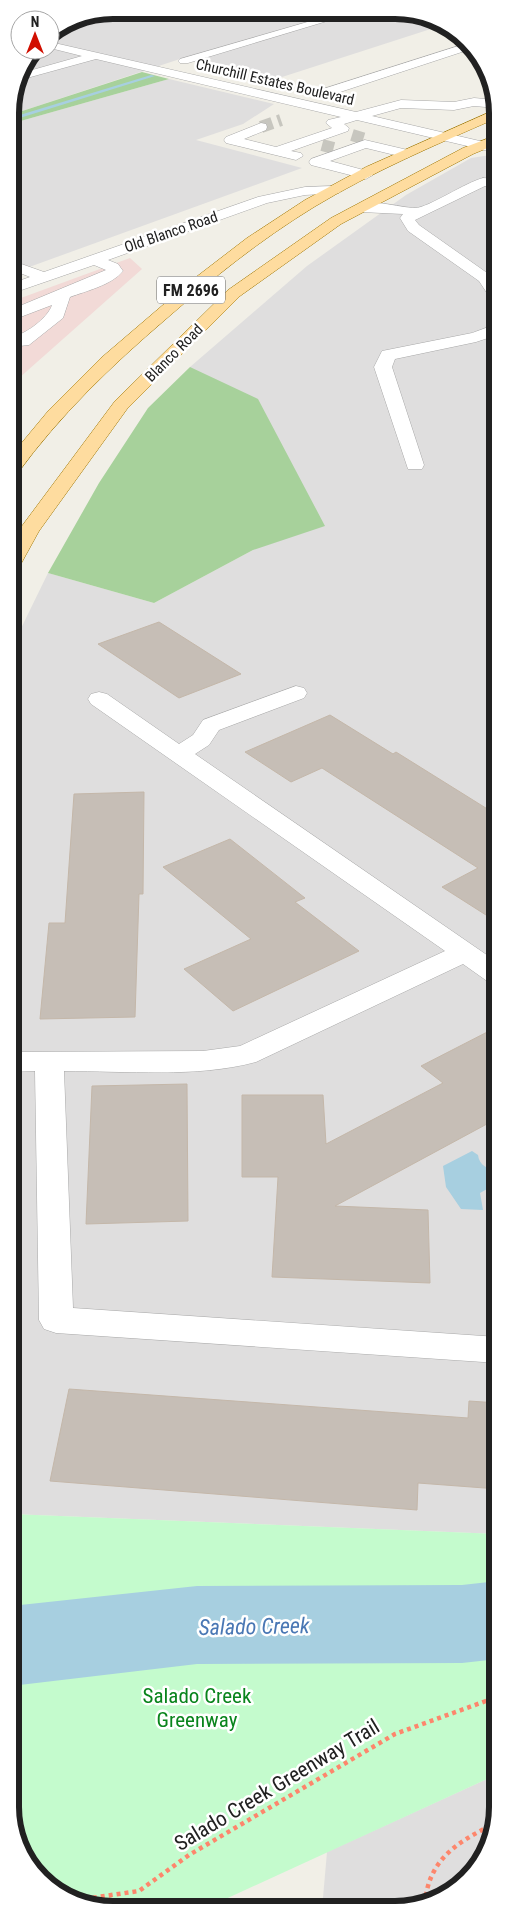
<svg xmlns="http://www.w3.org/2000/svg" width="508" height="1920" font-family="'Roboto Condensed',sans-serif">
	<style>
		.residential { fill: #dfdede }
		.commercial { fill: #f2dad7 }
		.forest { fill: #a7d19b }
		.park { fill: #c4fbcd }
		.water { fill: #a7cfe0 }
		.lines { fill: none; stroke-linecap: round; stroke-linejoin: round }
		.stream { fill: #a7cfe0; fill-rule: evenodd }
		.river { fill: #a7cfe0; fill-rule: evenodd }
		.building { fill: #c6beb6; stroke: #c4b7a9 }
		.minor-tunnel { stroke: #c7c6bf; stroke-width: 12; stroke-dasharray: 12 6; stroke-linecap: butt }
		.minor-casing { stroke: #a8a8a8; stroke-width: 1 }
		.major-casing { stroke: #9d7500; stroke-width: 1 }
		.path { stroke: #fd866c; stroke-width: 4.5; stroke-dasharray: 4 4; stroke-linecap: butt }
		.minor { fill: #fff; fill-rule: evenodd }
		.major { fill: #fedc9f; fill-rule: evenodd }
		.labels { text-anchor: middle; stroke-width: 5; stroke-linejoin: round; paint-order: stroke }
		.far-street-label { font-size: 15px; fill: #212121; stroke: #fff }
		.shield { fill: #fff; stroke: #646464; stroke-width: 1 }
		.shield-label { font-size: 16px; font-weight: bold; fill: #212121 }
		.near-park-label { font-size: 21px; fill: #09841c; stroke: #fff }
		.near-street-label { font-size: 21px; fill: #212121; stroke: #fff }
		.near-water-label { font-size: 22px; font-style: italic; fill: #4977b4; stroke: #fff }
		.rim { fill: none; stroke: #212121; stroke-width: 6 }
	</style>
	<rect width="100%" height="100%" fill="#f1efe7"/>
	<g class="residential">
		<path d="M 113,10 L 415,12 L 440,26 L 279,78 L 186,57 L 10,115 L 18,73 L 34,50 L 50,50 L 50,34 L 74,18 Z"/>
		<path d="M 169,79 L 274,104 L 243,124 L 196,140 L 302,168 L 10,274 L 10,124 Z"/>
		<path d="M 497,154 L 498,1534 L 11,1514 L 10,651 L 48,573 L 154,603 L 253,550 L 190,367 L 307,266 L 406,195 L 471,158 Z"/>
		<path d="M 498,1774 L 498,1814 L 472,1875 L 441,1899 L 409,1909 L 322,1909 L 327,1852 Z"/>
	</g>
	<path class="commercial" d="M 130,258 L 142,269 L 10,386 L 10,302 Z"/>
	<g class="forest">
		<path d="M 142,72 L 169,79 L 10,124 L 10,115 Z"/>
		<path d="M 190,367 L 258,399 L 325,526 L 253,550 L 154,603 L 48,573 L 99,483 L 148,408 Z"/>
	</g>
	<path class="park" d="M 11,1514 L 498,1534 L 498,1774 L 206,1908 L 92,1908 L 40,1880 L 11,1821 Z"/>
	<path class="water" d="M 472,1151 L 478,1155 C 479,1165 488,1170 498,1170 L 498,1187 L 487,1189 L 480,1193 L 483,1210 L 461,1209 L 446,1187 L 443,1166 Z"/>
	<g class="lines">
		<path class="stream" d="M 151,75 L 155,76 L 10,121 L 10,118 Z"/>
		<path class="river" d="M 498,1581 L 498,1659 L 462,1663 L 197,1664 L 11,1686 L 11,1606 L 197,1586 L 462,1585 Z"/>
	</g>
	<g class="building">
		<path d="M 159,622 L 241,674 L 179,698 L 98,644 Z"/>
		<path d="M 330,715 L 393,754 L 396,752 L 497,815 L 497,922 L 442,887 L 478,868 L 322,768 L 291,782 L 245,752 Z"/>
		<path d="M 144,792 L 143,894 L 139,894 L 135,1017 L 40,1019 L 49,923 L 65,923 L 74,794 Z"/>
		<path d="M 230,839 L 305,898 L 295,902 L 359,951 L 233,1011 L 184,969 L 251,939 L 163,867 Z"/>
		<path d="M 497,1027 L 498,1118 L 335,1206 L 428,1210 L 430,1283 L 272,1277 L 278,1177 L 242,1177 L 242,1095 L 323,1095 L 326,1144 L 443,1083 L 421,1066 Z"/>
		<path d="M 187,1084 L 188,1221 L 86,1224 L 92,1086 Z"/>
		<path d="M 69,1389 L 468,1418 L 469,1401 L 498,1403 L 498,1489 L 418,1483 L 417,1510 L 50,1481 Z"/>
	</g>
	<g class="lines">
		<g class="minor-tunnel">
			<path d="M 261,127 L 281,120"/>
			<path d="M 352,135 L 365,139"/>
			<path d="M 322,145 L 337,149"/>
		</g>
		<g class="minor-casing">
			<g id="minor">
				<path d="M 342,12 L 357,12 L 188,63 L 180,63 L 178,61 L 180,59 Z"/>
				<path d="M 50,42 L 356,112 L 401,100 L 454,102 L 474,98 L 497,100 L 497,108 L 474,106 L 454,110 L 401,108 L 372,116 L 497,145 L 497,153 L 357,120 L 344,124 L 349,128 L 348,131 L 291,151 L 301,153 L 303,156 L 296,160 L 226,143 L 224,140 L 226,137 L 261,123 L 266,124 L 267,127 L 266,130 L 244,139 L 276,147 L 332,128 L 326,123 L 328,120 L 341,117 L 96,59 L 16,81 L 18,74 L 82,56 L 50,48 Z"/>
				<path d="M 468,43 L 474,48 L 328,96 L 320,96 L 318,93 L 320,90 Z"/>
				<path d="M 365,140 L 412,151 L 414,154 L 407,158 L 366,148 L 330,161 L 371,172 L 373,175 L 366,179 L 311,165 L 309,162 L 311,159 Z"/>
				<path d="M 483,178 L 497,179 L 497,187 L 485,186 L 415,220 L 419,225 L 490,275 L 497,285 L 497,301 L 491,299 L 479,281 L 408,231 L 400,218 L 403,214 L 361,212 L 354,208 C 363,196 401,208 415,208 C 428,208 466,182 483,178 Z"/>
				<path d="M 334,186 L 341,190 L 339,193 L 305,195 L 267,203 L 108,260 L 118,264 L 123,271 C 112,285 86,291 70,297 L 63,318 L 29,345 L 10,347 L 10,337 C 24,336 48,318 52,305 L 10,321 L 10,310 L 106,270 L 94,265 L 10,294 L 10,284 L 30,277 L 10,269 L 10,260 L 44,272 L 258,197 L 305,187 Z"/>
				<path d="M 497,324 L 497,335 L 476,342 L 395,359 L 392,367 L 424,465 L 422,469 L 408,469 L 374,367 L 382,351 L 472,333 Z"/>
				<path d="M 296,686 L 304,688 L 307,693 L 304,698 L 219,730 L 209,745 L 195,754 L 497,962 L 497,984 L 487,981 L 463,964 L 256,1062 C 197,1078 126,1071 64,1071 L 73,1308 L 498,1337 L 498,1363 L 56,1333 L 44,1329 L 39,1320 L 35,1071 L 11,1072 L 11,1052 L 203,1051 L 240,1046 L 445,951 L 91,704 L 88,699 L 91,694 L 99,692 L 107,694 L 179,744 L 193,735 L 203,720 Z"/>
			</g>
		</g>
		<g class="major-casing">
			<g id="major">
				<path d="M 497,109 L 497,118 C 435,145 372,172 314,207 C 260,240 213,278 166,319 C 111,366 60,415 17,474 L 10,476 L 10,457 L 49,410 L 101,358 L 191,281 L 247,238 L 305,200 L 366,167 Z"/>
				<path d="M 497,135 L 497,144 L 473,154 L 341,224 L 240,296 L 127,409 L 39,531 L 17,571 L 10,573 L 10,547 L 19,530 L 115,401 L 228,290 L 331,218 L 463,148 Z"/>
			</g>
		</g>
		<g class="path">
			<path d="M 77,1900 L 139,1891 L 189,1855 L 395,1734 L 486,1701 L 498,1700"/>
			<path d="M 425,1904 C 428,1860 457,1842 494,1824"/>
		</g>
		<use href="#minor" class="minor"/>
		<use href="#major" class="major"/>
	</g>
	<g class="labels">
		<g class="far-street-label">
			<text transform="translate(275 82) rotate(13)" y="5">Churchill Estates Boulevard</text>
			<text transform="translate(171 232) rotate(-19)" y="5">Old Blanco Road</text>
			<text transform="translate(174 353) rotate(-45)" y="5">Blanco Road</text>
		</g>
		<rect class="shield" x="157" y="276.5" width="68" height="27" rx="4"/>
		<g class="shield-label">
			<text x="191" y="296">FM 2696</text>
		</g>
		<g class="near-park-label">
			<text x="197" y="1703">Salado Creek<tspan x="197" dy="24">Greenway</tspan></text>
		</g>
		<g class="near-street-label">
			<text transform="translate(277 1785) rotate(-31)" y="7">Salado Creek Greenway Trail</text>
		</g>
		<g class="near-water-label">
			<text transform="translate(254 1626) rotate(-1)" y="8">Salado Creek</text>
		</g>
	</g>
	<path d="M0 0H508V1920H0ZM113 19H395A94 94 0 0 1 489 113V1807A94 94 0 0 1 395 1901H113A94 94 0 0 1 19 1807V113A94 94 0 0 1 113 19Z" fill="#fff" fill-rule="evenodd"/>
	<path class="rim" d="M113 19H395A94 94 0 0 1 489 113V1807A94 94 0 0 1 395 1901H113A94 94 0 0 1 19 1807V113A94 94 0 0 1 113 19Z"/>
	<g transform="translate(35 35)"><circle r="24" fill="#ffffff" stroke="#a6a6a6"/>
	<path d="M0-4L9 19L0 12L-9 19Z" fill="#d10f00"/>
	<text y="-8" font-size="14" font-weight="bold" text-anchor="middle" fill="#212121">N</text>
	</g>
</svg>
